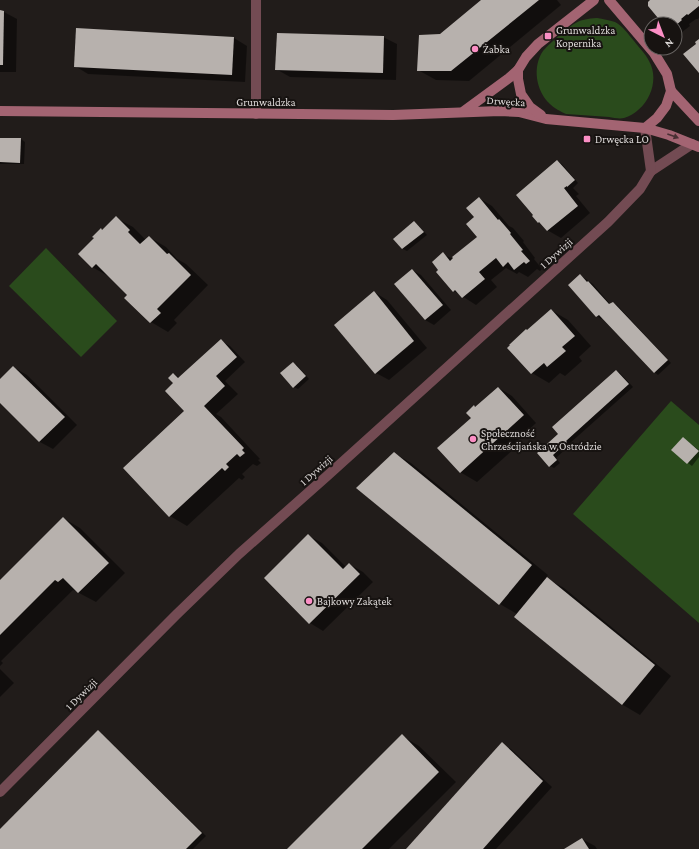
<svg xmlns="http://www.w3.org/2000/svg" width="699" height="849" font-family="'Crimson Pro',serif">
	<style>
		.green { fill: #2a4b1c }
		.shadow { fill: #0007 }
		.building { fill: #b7b1ad }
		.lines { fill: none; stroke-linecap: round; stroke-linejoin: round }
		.street { stroke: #734b53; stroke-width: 10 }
		.secondary { stroke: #a36472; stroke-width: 10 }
		.oneway { fill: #482f33 }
		.poi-dot { fill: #fb8fc5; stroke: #171311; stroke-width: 1.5 }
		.labels { text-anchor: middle; stroke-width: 4; stroke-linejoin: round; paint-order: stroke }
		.poi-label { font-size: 11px; fill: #dfdbda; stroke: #171311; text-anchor: start }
		.street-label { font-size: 11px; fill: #dfdbda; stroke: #171311 }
	</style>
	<rect width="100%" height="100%" fill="#211c1a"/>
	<g class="green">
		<path d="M 597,18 C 603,19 609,20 615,22 C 623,26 628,34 634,41 C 639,48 646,54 649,61 C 661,82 647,111 624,118 C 620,119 614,118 609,117 C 595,116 581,115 566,114 C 560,111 555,109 550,104 C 536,91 532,67 543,51 C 548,45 555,39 561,34 C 575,23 578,19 597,18 Z"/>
		<path d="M 46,248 L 117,321 L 81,357 L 9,286 Z"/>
		<path d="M 671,401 L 699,425 L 699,623 L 573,514 Z"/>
	</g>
	<g class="shadow">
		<path d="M 483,0 L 557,0 L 561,5 L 469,81 L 436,80 L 418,70 L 441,35 Z"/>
		<path d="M 652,0 L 699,0 L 699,18 L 698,19 L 696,19 L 689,24 L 690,26 L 678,35 L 675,33 L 675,24 L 664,24 Z"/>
		<path d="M 0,11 L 4,12 L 17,19 L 16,72 L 0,72 Z"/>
		<path d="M 77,29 L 234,38 L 247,46 L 245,82 L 88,74 L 75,66 Z"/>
		<path d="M 383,37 L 397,44 L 396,80 L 290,77 L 276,69 Z"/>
		<path d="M 0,139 L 21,139 L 25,142 L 24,164 L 0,164 Z"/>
		<path d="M 558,161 L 562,164 L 578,183 L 573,188 L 579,194 L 576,196 L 590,213 L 561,238 L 547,230 L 542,224 L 538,222 Z"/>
		<path d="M 479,198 L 492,206 L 509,226 L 513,228 L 524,241 L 523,242 L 535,258 L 534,259 L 542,269 L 540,271 L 537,269 L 528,277 L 519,272 L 517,274 L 506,268 L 491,280 L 497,287 L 476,305 L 454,291 L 438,272 L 443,254 L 455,260 L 478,237 L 476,218 Z"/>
		<path d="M 116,218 L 133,227 L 146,240 L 149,237 L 166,247 L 177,259 L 186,264 L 208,285 L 174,320 L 177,323 L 168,332 L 151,322 L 126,298 L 128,295 L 110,277 L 92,267 L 103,231 Z"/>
		<path d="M 414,222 L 418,225 L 427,235 L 407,251 L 403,249 L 395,239 Z"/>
		<path d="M 412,270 L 421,275 L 451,310 L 434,325 L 425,320 Z"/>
		<path d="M 580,275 L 593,284 L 610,304 L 613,303 L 617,305 L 671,363 L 658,375 L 654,372 L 603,317 L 601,319 L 597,316 Z"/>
		<path d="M 374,292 L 387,300 L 427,348 L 389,380 L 376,373 Z"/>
		<path d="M 551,310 L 568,320 L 591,346 L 579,357 L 582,361 L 565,376 L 560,373 L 549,383 L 532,373 L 509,348 Z"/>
		<path d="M 221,341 L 230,346 L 245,362 L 225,381 L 238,394 L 216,414 L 221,417 L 260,459 L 258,460 L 261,463 L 257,466 L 253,464 L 242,474 L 245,477 L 242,480 L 239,478 L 187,526 L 170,516 L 125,468 L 186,411 L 174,383 L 174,374 L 180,378 Z"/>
		<path d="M 293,363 L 297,365 L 309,379 L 298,389 L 294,387 Z"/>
		<path d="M 13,367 L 27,375 L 77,425 L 53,449 L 40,442 L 0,402 L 0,381 Z"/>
		<path d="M 616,371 L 620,373 L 633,387 L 569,444 L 570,445 L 556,458 L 560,463 L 554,468 L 550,466 L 538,453 L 559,434 Z"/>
		<path d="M 499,388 L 512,396 L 536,423 L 514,444 L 516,447 L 477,482 L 460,472 L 472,418 L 476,408 Z"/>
		<path d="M 683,438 L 699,450 L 699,457 L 692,466 L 688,463 Z"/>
		<path d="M 394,453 L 411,463 L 548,575 L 546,578 L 564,588 L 671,676 L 640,715 L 623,705 L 515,617 L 517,614 L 500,604 Z"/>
		<path d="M 63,518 L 80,528 L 125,573 L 96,602 L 79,593 L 77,590 L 76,591 L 73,590 L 1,661 L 3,663 L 0,666 L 0,582 Z"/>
		<path d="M 309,536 L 322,543 L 346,567 L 349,564 L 363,572 L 373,582 L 323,631 L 310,623 L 265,578 Z"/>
		<path d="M 0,669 L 14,683 L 0,697 Z"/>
		<path d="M 98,731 L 102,734 L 206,836 L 193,849 L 0,849 L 0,831 Z"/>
		<path d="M 402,736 L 419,746 L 456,782 L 389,849 L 288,849 Z"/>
		<path d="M 502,744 L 511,749 L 552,787 L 496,849 L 407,849 Z"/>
		<path d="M 582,839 L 595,846 L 597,849 L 566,849 Z"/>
	</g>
	<g class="building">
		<path d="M 481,0 L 539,0 L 451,71 L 417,71 L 419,35 L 440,34 Z"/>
		<path d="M 650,0 L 698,0 L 699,1 L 699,6 L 688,15 L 687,14 L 681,19 L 682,20 L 675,26 L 675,24 L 663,24 L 648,6 L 648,2 Z"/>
		<path d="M 0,10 L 4,11 L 3,65 L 0,65 Z"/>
		<path d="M 76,28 L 234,37 L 232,75 L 74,67 Z"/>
		<path d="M 277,33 L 384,36 L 383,73 L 275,70 Z"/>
		<path d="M 699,39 L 699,73 L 683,54 L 696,44 L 695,42 Z"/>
		<path d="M 0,138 L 21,138 L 20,163 L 0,162 Z"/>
		<path d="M 557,160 L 575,180 L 567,187 L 567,186 L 564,188 L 578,206 L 547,231 L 539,222 L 538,223 L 532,216 L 533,215 L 516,195 Z"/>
		<path d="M 479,197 L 498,220 L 499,219 L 511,233 L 510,234 L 523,250 L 521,251 L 530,261 L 526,264 L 524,262 L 514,270 L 508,262 L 503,267 L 496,258 L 479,272 L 485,279 L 462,298 L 455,290 L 453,292 L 436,272 L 438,270 L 432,262 L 443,252 L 450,261 L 453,258 L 452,257 L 477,237 L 466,224 L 474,217 L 466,208 Z"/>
		<path d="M 116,216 L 130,230 L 128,232 L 140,244 L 149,236 L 167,254 L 169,253 L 191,275 L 157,309 L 161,313 L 150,323 L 124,298 L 127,295 L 96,264 L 92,268 L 78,254 L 94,238 L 92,237 L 101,228 L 102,230 Z"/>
		<path d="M 414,221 L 424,232 L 402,249 L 393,239 Z"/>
		<path d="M 412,269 L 443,305 L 425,320 L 394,284 Z"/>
		<path d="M 580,274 L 587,282 L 588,281 L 609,304 L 613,302 L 668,360 L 654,373 L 599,315 L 596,317 L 568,285 Z"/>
		<path d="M 374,291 L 414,341 L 375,374 L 334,325 Z"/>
		<path d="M 551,309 L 575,336 L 562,347 L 566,351 L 547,367 L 544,363 L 531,374 L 507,348 L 510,345 L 509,345 L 526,329 L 527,330 Z"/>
		<path d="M 221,339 L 237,357 L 216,376 L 225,386 L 204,406 L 244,448 L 242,450 L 245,453 L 240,457 L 237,454 L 226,464 L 229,467 L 225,471 L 222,468 L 169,517 L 123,468 L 184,411 L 165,391 L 173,383 L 168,378 L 173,373 L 178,378 Z"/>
		<path d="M 293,362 L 306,376 L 293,388 L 280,373 Z"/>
		<path d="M 13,366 L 65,417 L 39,442 L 0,403 L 0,379 Z"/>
		<path d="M 616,370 L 629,384 L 566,441 L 567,442 L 553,455 L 557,460 L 549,467 L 537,453 L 558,434 L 552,427 Z"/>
		<path d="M 498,387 L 524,415 L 460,473 L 437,448 L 471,418 L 466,413 L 474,405 L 475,407 Z"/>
		<path d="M 683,437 L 699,451 L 687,464 L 671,450 Z"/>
		<path d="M 394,452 L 532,565 L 499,605 L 356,488 Z"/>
		<path d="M 63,517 L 109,563 L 78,593 L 63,578 L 58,582 L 55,580 L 0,635 L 0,580 Z"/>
		<path d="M 308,534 L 343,569 L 349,563 L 360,574 L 309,624 L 264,578 Z"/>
		<path d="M 547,577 L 655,665 L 622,705 L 514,617 Z"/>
		<path d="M 98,730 L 202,833 L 186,849 L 0,849 L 0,829 Z"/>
		<path d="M 402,734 L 439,772 L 362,849 L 287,849 Z"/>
		<path d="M 502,742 L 543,781 L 483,849 L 406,849 Z"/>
		<path d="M 582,838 L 589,849 L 564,849 Z"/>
	</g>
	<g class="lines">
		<g class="street">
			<path d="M 256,114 L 256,0"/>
			<path d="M 651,171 L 692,144"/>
			<path d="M 0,792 L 176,615 L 239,554 L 327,476 L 608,222 L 640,189 L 651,171 L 645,128"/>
		</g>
		<g class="secondary">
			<path d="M 609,0 L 654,53 L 667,74 L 671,91 L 666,106 L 657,118 L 645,128"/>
			<path d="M 671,91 L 699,121"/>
			<path d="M 0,111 L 393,115 L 500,111 L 519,112 L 546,119 L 645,128 L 669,135 L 699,147"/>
			<path d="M 464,111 L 509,78 L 518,70"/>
			<path d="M 541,115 L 530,107 L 521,94 L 518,79 L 518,70 L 526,57 L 538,44 L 594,0"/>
		</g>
	</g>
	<defs><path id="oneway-solid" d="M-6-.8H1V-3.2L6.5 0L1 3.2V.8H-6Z"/></defs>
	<use class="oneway" href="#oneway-solid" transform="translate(673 136) rotate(20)"/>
	<g class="poi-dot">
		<rect x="544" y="32" width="8" height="8" rx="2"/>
		<circle cx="475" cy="49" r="4"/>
		<rect x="583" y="135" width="8" height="8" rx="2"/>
		<circle cx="473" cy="439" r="4"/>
		<circle cx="309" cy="601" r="4"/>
	</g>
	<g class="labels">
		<g class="poi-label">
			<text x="556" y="34">Grunwaldzka<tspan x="556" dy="13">Kopernika</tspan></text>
			<text x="483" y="53">Żabka</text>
			<text x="595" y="143">Drwęcka LO</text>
			<text x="481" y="437">Społeczność<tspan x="481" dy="13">Chrześcijańska w Ostródzie</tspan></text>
			<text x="317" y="605">Bajkowy Zakątek</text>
		</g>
		<g class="street-label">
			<text transform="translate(506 101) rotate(4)" y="4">Drwęcka</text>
			<text x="266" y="106">Grunwaldzka</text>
			<text transform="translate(556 253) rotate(-42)" y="4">1 Dywizji</text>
			<text transform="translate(316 470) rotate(-42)" y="4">1 Dywizji</text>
			<text transform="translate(81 694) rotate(-45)" y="4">1 Dywizji</text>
		</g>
	</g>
	<g transform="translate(663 36) rotate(138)"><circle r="19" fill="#171311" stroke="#676361"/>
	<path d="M0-3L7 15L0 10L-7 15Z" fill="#fb8fc5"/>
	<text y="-6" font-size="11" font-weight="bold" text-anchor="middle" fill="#dfdbda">N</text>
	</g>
</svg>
